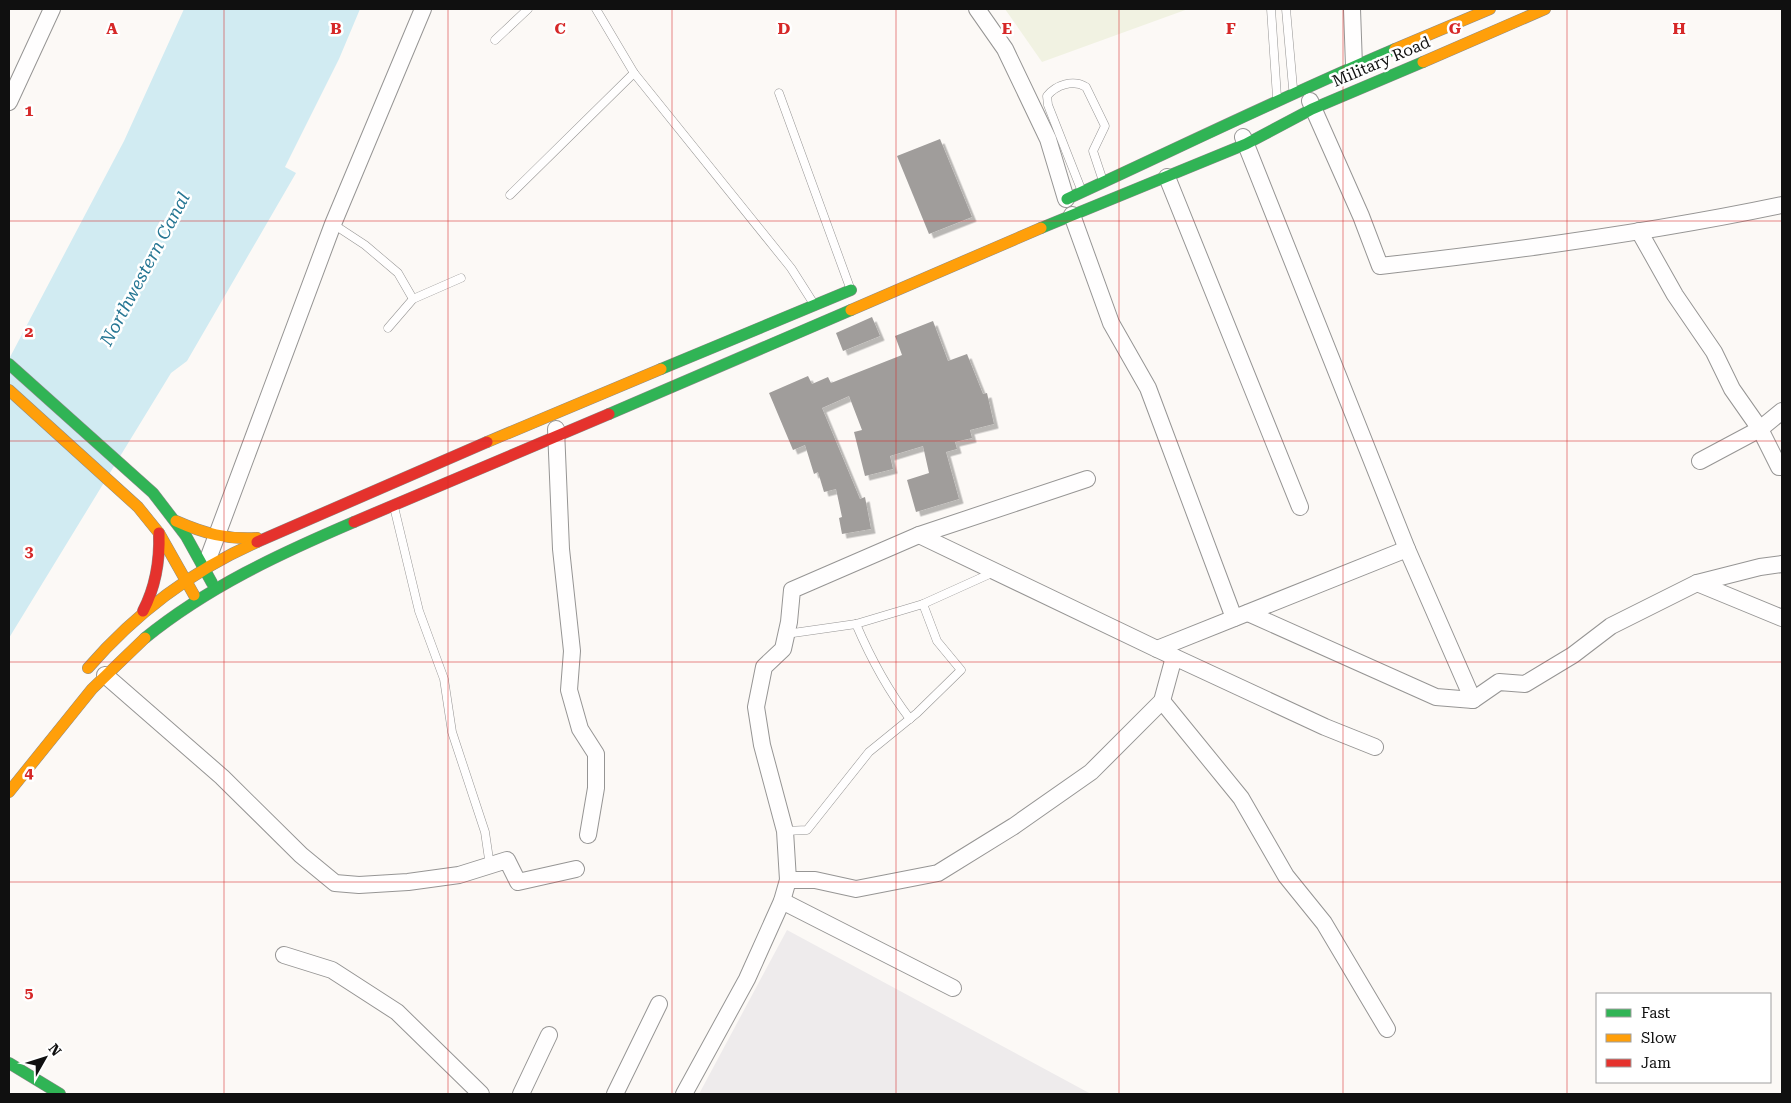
<svg xmlns="http://www.w3.org/2000/svg" width="1791" height="1103" font-family="'Roboto Serif',serif">
	<style>
		.industrial { fill: #eeebec }
		.pitch { fill: #f1f2e2 }
		.water { fill: #d1ebf2 }
		.building { fill: #a09d9b; filter: url(#shadow) }
		.lines { fill: none; stroke-linecap: round; stroke-linejoin: round }
		.lane-casing { stroke: #969594; stroke-width: 9 }
		.street-casing { stroke: #969594; stroke-width: 18 }
		.fast-casing { stroke: #8d8c8a; stroke-width: 12 }
		.slow-casing { stroke: #8d8c8a; stroke-width: 12 }
		.jam-casing { stroke: #8d8c8a; stroke-width: 12 }
		.lane { stroke: #fffefe; stroke-width: 8 }
		.street { stroke: #fffefe; stroke-width: 16 }
		.fast { stroke: #30b455; stroke-width: 11 }
		.slow { stroke: #ff9f0a; stroke-width: 11 }
		.jam { stroke: #e5322d; stroke-width: 11 }
		.grid { fill: none; stroke: #d62828; stroke-width: 1; stroke-opacity: 0.55 }
		.labels { text-anchor: middle; stroke-width: 5; stroke-linejoin: round; paint-order: stroke }
		.street-label { font-size: 16px; fill: #101010; stroke: #fff }
		.water-label { font-size: 18px; font-style: italic; fill: #277794; stroke: #fff }
		.grid-label { font-size: 16px; text-anchor: middle; font-weight: bold; fill: #d62828; stroke: #fff; stroke-width: 5; stroke-linejoin: round; paint-order: stroke }
	</style>
	<defs>
		<filter id="shadow"><feDropShadow dx="4.5" dy="4.5" stdDeviation="0" flood-color="#0004"/></filter>
	</defs>
	<rect width="100%" height="100%" fill="#fcf9f6"/>
	<path class="industrial" d="M 787,930 L 1091,1094 L 699,1094 Z"/>
	<path class="pitch" d="M 1005,9 L 1188,9 L 1042,62 Z"/>
	<path class="water" d="M 184,9 L 360,9 L 339,59 L 285,167 L 296,173 L 187,361 L 171,373 L 9,638 L 9,359 L 124,141 Z"/>
	<g class="building">
		<path d="M 940,139 L 972,217 L 929,234 L 897,156 Z"/>
		<path d="M 872,317 L 880,336 L 843,351 L 836,333 Z"/>
		<path d="M 933,321 L 948,361 L 967,354 L 983,394 L 987,393 L 994,424 L 970,430 L 972,438 L 955,442 L 957,449 L 946,452 L 959,499 L 916,512 L 907,480 L 929,473 L 923,446 L 890,456 L 893,469 L 865,476 L 854,432 L 862,430 L 849,396 L 822,408 L 860,499 L 865,497 L 871,529 L 842,534 L 839,518 L 842,517 L 836,489 L 824,492 L 818,472 L 814,474 L 805,445 L 793,450 L 769,393 L 808,376 L 812,384 L 828,377 L 831,383 L 902,355 L 895,336 Z"/>
	</g>
	<g class="lines">
		<g class="lane-casing">
			<g id="lane">
				<path d="M 596,9 L 634,73 L 791,268 L 812,301"/>
				<path d="M 1271,9 L 1277,97"/>
				<path d="M 1286,9 L 1293,88"/>
				<path d="M 495,40 L 528,9"/>
				<path d="M 779,93 L 849,285"/>
				<path d="M 1081,189 L 1048,105 L 1047,96 C 1056,85 1073,79 1086,87 L 1105,126 L 1093,151 L 1102,178"/>
				<path d="M 510,195 L 634,73"/>
				<path d="M 333,224 L 365,245 L 398,273 L 413,299"/>
				<path d="M 388,328 L 413,299 L 461,278"/>
				<path d="M 395,511 L 419,611 L 444,679 L 452,732 L 485,832 L 490,866"/>
				<path d="M 856,624 C 871,659 887,689 910,719"/>
				<path d="M 786,634 L 856,624 L 923,604 L 994,572"/>
				<path d="M 785,831 L 807,830 L 869,752 L 917,713 L 961,670 L 937,641 L 923,604"/>
			</g>
		</g>
		<g class="street-casing">
			<g id="street">
				<path d="M 977,9 L 1005,49 L 1048,139 L 1066,199"/>
				<path d="M 1352,9 L 1354,66"/>
				<path d="M 1310,101 L 1361,216 L 1380,266 C 1514,251 1649,233 1782,205"/>
				<path d="M 9,102 L 52,9"/>
				<path d="M 1243,137 L 1407,549 L 1473,700"/>
				<path d="M 1167,177 L 1300,507"/>
				<path d="M 1072,215 L 1111,323 L 1148,388 L 1234,618"/>
				<path d="M 1639,231 L 1675,295 L 1714,352 L 1732,389 L 1760,429 L 1779,467 L 1782,467"/>
				<path d="M 556,429 L 561,549 L 572,651 L 569,690 L 580,729 L 596,754 L 596,788 L 588,835"/>
				<path d="M 1700,461 L 1760,429 L 1782,411"/>
				<path d="M 919,535 L 1157,649 L 1325,727 L 1375,747"/>
				<path d="M 205,567 L 333,224 L 423,9"/>
				<path d="M 1697,583 L 1782,618"/>
				<path d="M 1248,613 L 1436,697 L 1473,700 L 1499,682 L 1525,684 L 1573,655 L 1611,626 L 1697,583 L 1760,567 L 1782,564"/>
				<path d="M 1157,649 L 1407,549"/>
				<path d="M 105,675 L 222,777 L 301,855 L 335,883 L 359,885 L 408,882 L 459,875 L 507,860 L 518,882 L 576,869"/>
				<path d="M 1162,701 L 1241,798 L 1286,876 L 1324,923 L 1387,1029"/>
				<path d="M 788,880 L 815,880 L 856,889 L 938,873 L 1014,826 L 1091,772 L 1162,701 L 1174,657"/>
				<path d="M 782,901 L 953,988"/>
				<path d="M 284,955 L 332,970 L 397,1012 L 481,1094"/>
				<path d="M 521,1094 L 549,1035"/>
				<path d="M 615,1094 L 659,1004"/>
				<path d="M 684,1094 L 747,979 L 782,901 L 788,880 L 785,831 L 762,745 L 756,707 L 764,667 L 783,649 L 789,622 L 792,590 L 919,535 L 1087,479"/>
			</g>
		</g>
		<g class="fast-casing">
			<g id="fast">
				<path d="M 1067,199 C 1176,149 1284,96 1395,49"/>
				<path d="M 1041,228 L 1246,144 L 1312,109 L 1423,62"/>
				<path d="M 9,364 L 153,493 L 186,536 L 212,583"/>
				<path d="M 661,369 L 851,290"/>
				<path d="M 609,414 L 851,310"/>
				<path d="M 145,638 C 208,587 279,554 354,522"/>
				<path d="M 9,1063 L 60,1094"/>
			</g>
		</g>
		<g class="slow-casing">
			<g id="slow">
				<path d="M 1395,49 L 1490,9"/>
				<path d="M 1423,62 L 1545,9"/>
				<path d="M 851,310 L 1041,228"/>
				<path d="M 9,390 L 138,507 L 159,533 L 194,595"/>
				<path d="M 487,442 L 661,369"/>
				<path d="M 176,521 C 203,533 228,540 257,538"/>
				<path d="M 88,668 C 135,614 191,571 257,542"/>
				<path d="M 9,792 L 92,689 L 145,638"/>
			</g>
		</g>
		<g class="jam-casing">
			<g id="jam">
				<path d="M 354,522 L 609,414"/>
				<path d="M 257,542 L 487,442"/>
				<path d="M 143,611 C 156,586 160,561 159,533"/>
			</g>
		</g>
		<use href="#lane" class="lane"/>
		<use href="#street" class="street"/>
		<use href="#fast" class="fast"/>
		<use href="#slow" class="slow"/>
		<use href="#jam" class="jam"/>
	</g>
	<path class="grid" d="M 224,9 L 224,1094M 448,9 L 448,1094M 672,9 L 672,1094M 896,9 L 896,1094M 1119,9 L 1119,1094M 1343,9 L 1343,1094M 1567,9 L 1567,1094M 9,221 L 1782,221M 9,441 L 1782,441M 9,662 L 1782,662M 9,882 L 1782,882"/>
	<g class="labels">
		<g class="street-label">
			<text transform="translate(1381 61) rotate(-23)" y="6">Military Road</text>
		</g>
		<g class="water-label">
			<text transform="translate(145 269) rotate(-62)" y="6">Northwestern Canal</text>
		</g>
	</g>
	<g class="grid-label">
		<text x="112" y="34">A</text>
		<text x="336" y="34">B</text>
		<text x="560" y="34">C</text>
		<text x="784" y="34">D</text>
		<text x="1007" y="34">E</text>
		<text x="1231" y="34">F</text>
		<text x="1455" y="34">G</text>
		<text x="1679" y="34">H</text>
		<text x="29" y="116">1</text>
		<text x="29" y="337">2</text>
		<text x="29" y="557">3</text>
		<text x="29" y="778">4</text>
		<text x="29" y="998">5</text>
	</g>
	<rect width="1791" height="1103" fill="none" stroke="#101010" stroke-width="20"/>
	<rect x="1596" y="993" width="175" height="90" fill="#ffffff" stroke="#9f9f9f"/>
	<rect x="1606" y="1009" width="25" height="8" fill="#30b455" stroke="#9f9f9f"/>
	<text x="1641" y="1018" font-size="15" fill="#101010">Fast</text>
	<rect x="1606" y="1034" width="25" height="8" fill="#ff9f0a" stroke="#9f9f9f"/>
	<text x="1641" y="1043" font-size="15" fill="#101010">Slow</text>
	<rect x="1606" y="1059" width="25" height="8" fill="#e5322d" stroke="#9f9f9f"/>
	<text x="1641" y="1068" font-size="15" fill="#101010">Jam</text>
	<g transform="translate(45 1058) rotate(51)" stroke="#ffffff" stroke-width="4" paint-order="stroke">
	<path d="M0-4L9 19L0 12L-9 19Z" fill="#101010"/>
	<text y="-8" font-size="14" font-weight="bold" text-anchor="middle" fill="#101010">N</text>
	</g>
</svg>
